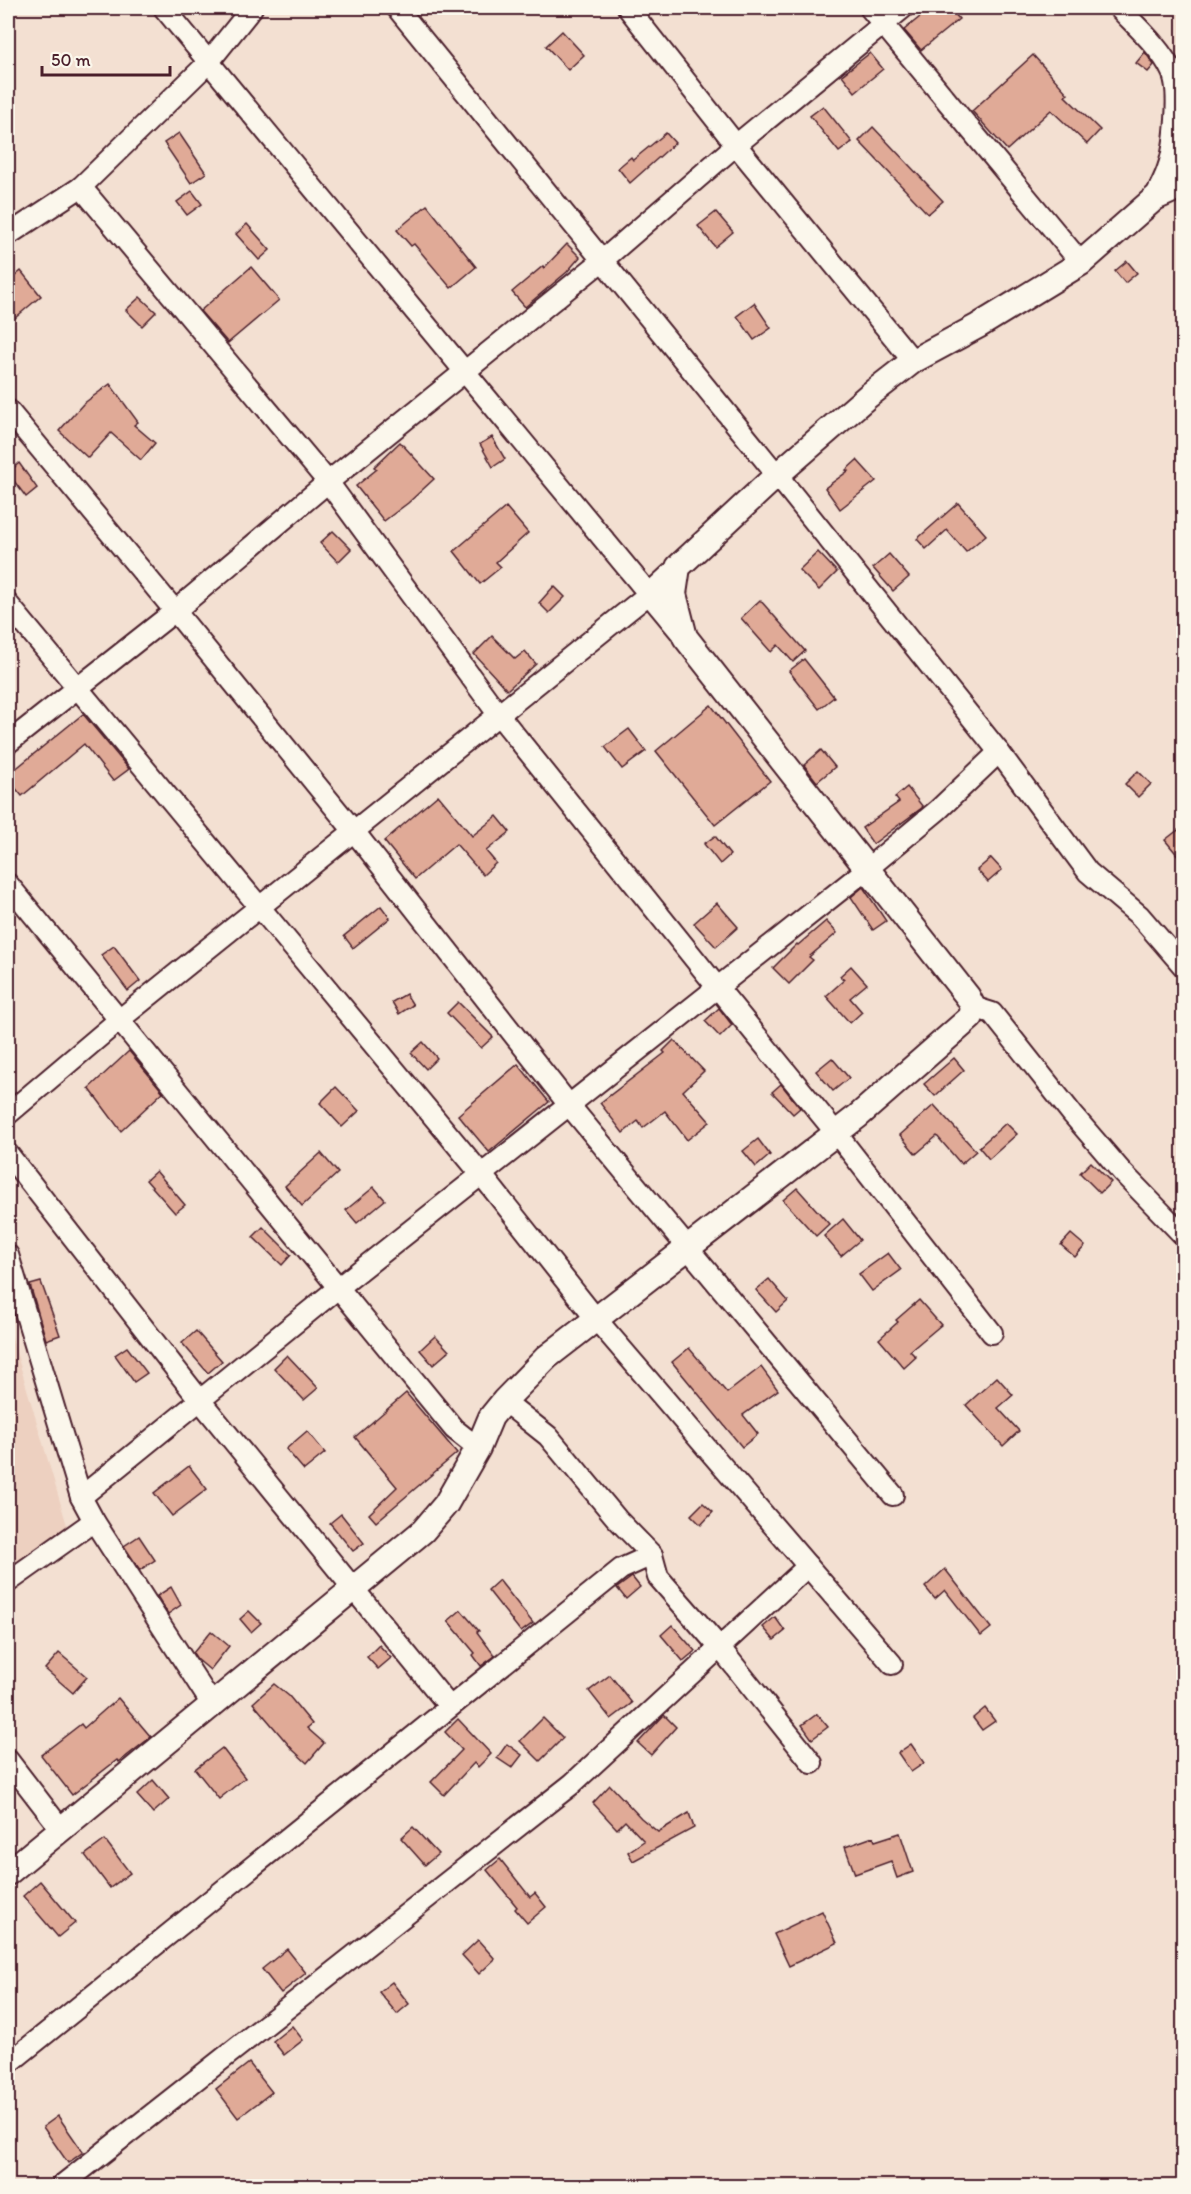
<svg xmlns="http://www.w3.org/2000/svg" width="1191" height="2194" font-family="Itim,sans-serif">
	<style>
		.built { fill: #edd0c0 }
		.building { fill: #e0aa97; stroke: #4a1f2b; stroke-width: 1.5 }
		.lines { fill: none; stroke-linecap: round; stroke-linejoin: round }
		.minor-casing { stroke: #4a1f2b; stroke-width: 24 }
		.tertiary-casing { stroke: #4a1f2b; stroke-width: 28 }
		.minor { stroke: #fbf7ec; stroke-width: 20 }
		.tertiary { stroke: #fbf7ec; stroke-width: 24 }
	</style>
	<rect width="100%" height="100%" fill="#f3e0d2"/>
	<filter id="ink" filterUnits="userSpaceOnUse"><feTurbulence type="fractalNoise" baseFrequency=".0167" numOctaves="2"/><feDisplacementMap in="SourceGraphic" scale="12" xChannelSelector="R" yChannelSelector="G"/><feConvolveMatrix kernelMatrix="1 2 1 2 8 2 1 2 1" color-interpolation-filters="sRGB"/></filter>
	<g filter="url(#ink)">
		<path class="built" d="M 8,1324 L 68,1529 L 8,1570 Z"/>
		<g class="building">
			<path d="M 931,8 L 950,8 L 959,19 L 921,50 L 904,30 Z"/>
			<path d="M 562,31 L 584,55 L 568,70 L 546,46 Z"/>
			<path d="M 1145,52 L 1154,65 L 1148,72 L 1136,63 Z"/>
			<path d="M 870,53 L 883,69 L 855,92 L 842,75 Z"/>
			<path d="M 1033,55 L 1068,94 L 1065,96 L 1100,130 L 1087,144 L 1051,110 L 1007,150 L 972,111 Z"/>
			<path d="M 823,106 L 852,142 L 839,152 L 810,116 Z"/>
			<path d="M 873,127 L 943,201 L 928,214 L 859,141 Z"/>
			<path d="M 179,133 L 206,173 L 191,183 L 164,143 Z"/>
			<path d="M 666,133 L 675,143 L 630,183 L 618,168 L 631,157 L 633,160 Z"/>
			<path d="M 192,191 L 202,204 L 187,215 L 177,202 Z"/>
			<path d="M 427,205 L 476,267 L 451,288 L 414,244 L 411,246 L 397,230 Z"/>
			<path d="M 716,212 L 733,232 L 715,247 L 698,226 Z"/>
			<path d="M 247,224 L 270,250 L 259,260 L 236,234 Z"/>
			<path d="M 567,244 L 580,257 L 567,272 L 525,307 L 512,292 L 543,266 L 544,268 Z"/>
			<path d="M 1127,261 L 1137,273 L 1125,283 L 1115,271 Z"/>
			<path d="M 251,267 L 279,300 L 228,343 L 200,311 Z"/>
			<path d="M 21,271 L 41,296 L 8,324 L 8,282 Z"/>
			<path d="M 140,297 L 156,312 L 142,326 L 126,310 Z"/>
			<path d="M 754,303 L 771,328 L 754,340 L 737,316 Z"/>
			<path d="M 110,384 L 138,422 L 134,425 L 155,443 L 141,460 L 111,433 L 88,458 L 59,431 L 83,404 Z"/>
			<path d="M 492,437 L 505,459 L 493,467 L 480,444 Z"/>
			<path d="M 400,442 L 434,479 L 408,503 L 384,521 L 356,486 L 377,469 L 374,467 Z"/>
			<path d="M 857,460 L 876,481 L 840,509 L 825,488 L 848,471 L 846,470 Z"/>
			<path d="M 19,463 L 37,488 L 26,497 L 8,473 Z"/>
			<path d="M 958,503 L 986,535 L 966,552 L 947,530 L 926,549 L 917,539 Z"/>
			<path d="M 506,507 L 528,533 L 496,562 L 501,567 L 480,584 L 454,551 Z"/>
			<path d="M 333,531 L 351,549 L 338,562 L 320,543 Z"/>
			<path d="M 818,552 L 837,572 L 819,590 L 799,570 Z"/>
			<path d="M 889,554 L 909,577 L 893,591 L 873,568 Z"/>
			<path d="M 554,586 L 565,597 L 549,613 L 539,603 Z"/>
			<path d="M 760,600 L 805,651 L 793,662 L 778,645 L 771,652 L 741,618 Z"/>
			<path d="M 492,636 L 515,659 L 525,651 L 536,664 L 507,690 L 474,654 Z"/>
			<path d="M 804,659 L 834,697 L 819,709 L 789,671 Z"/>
			<path d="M 711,705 L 770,781 L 715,825 L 656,751 Z"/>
			<path d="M 83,714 L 129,769 L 113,781 L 84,744 L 22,796 L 8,779 L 8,775 Z"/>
			<path d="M 629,729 L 646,751 L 622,769 L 605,747 Z"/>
			<path d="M 821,750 L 835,767 L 817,782 L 804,765 Z"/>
			<path d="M 1138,771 L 1151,784 L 1138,797 L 1125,784 Z"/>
			<path d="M 907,787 L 923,807 L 873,844 L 862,828 L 899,802 L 895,797 Z"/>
			<path d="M 438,795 L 472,836 L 497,816 L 510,832 L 486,851 L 496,863 L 483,875 L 456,844 L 415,879 L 384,841 Z"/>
			<path d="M 1178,830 L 1184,837 L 1184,863 L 1165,840 Z"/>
			<path d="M 715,836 L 730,855 L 720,864 L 704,844 Z"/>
			<path d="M 991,858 L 1002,870 L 988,882 L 977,870 Z"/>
			<path d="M 863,887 L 886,921 L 873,930 L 851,897 Z"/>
			<path d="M 717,903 L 738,927 L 716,947 L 694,923 Z"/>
			<path d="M 381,906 L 390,918 L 353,948 L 344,936 Z"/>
			<path d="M 826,921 L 837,933 L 809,957 L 813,960 L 789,984 L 773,968 L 797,944 L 798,945 Z"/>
			<path d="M 114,946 L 140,981 L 128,991 L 101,955 Z"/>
			<path d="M 851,966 L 867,984 L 850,998 L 862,1012 L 850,1023 L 826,996 L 844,980 L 840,976 Z"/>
			<path d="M 406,994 L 413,1005 L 399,1014 L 392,1002 Z"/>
			<path d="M 458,1002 L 493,1037 L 481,1048 L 447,1013 Z"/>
			<path d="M 719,1008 L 732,1025 L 720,1037 L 705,1021 Z"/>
			<path d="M 674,1040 L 704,1071 L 683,1091 L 710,1122 L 687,1140 L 665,1111 L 643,1128 L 638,1121 L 623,1133 L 600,1103 L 665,1053 L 663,1051 Z"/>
			<path d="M 423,1042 L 437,1058 L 426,1069 L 411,1053 Z"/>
			<path d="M 129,1051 L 163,1092 L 121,1131 L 89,1088 Z"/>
			<path d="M 832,1058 L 849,1078 L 833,1091 L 816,1071 Z"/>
			<path d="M 954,1058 L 964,1070 L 935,1096 L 924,1084 Z"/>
			<path d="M 518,1064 L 549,1102 L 489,1152 L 458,1115 Z"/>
			<path d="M 781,1084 L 800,1108 L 793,1114 L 772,1092 Z"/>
			<path d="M 336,1087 L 359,1111 L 342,1127 L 320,1103 Z"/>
			<path d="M 934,1105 L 976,1151 L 961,1164 L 937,1136 L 916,1154 L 900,1135 Z"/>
			<path d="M 1006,1123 L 1017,1134 L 989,1159 L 979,1147 Z"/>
			<path d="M 758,1139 L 770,1155 L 756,1167 L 743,1151 Z"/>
			<path d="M 321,1153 L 338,1173 L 302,1206 L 285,1186 Z"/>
			<path d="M 1091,1162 L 1111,1182 L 1100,1193 L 1080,1173 Z"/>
			<path d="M 156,1171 L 185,1205 L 175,1213 L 146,1180 Z"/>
			<path d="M 374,1187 L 385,1200 L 357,1223 L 346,1210 Z"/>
			<path d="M 797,1188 L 829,1224 L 816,1236 L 783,1200 Z"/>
			<path d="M 843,1219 L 860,1240 L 841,1256 L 824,1236 Z"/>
			<path d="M 263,1227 L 291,1255 L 282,1265 L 253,1237 Z"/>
			<path d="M 1071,1234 L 1085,1246 L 1075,1257 L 1061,1245 Z"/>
			<path d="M 888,1253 L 901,1270 L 872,1291 L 859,1274 Z"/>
			<path d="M 769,1279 L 788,1301 L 776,1312 L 756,1290 Z"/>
			<path d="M 41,1282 L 60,1335 L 46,1340 L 30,1285 Z"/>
			<path d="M 919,1300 L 941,1325 L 910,1351 L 916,1357 L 904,1368 L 879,1339 L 898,1322 L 896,1320 Z"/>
			<path d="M 196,1331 L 222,1361 L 208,1373 L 182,1343 Z"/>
			<path d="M 435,1336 L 449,1351 L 433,1365 L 420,1350 Z"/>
			<path d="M 127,1347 L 147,1373 L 134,1382 L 115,1355 Z"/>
			<path d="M 689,1348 L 727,1393 L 761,1367 L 778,1390 L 743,1415 L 758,1434 L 742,1447 L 672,1362 Z"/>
			<path d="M 287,1355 L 318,1388 L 304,1400 L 274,1368 Z"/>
			<path d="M 997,1377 L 1013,1395 L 998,1408 L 1019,1431 L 1003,1446 L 966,1405 Z"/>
			<path d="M 406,1393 L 457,1453 L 376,1522 L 369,1514 L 397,1487 L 355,1437 Z"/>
			<path d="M 307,1431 L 325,1453 L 304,1470 L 286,1449 Z"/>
			<path d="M 189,1466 L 207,1489 L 172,1516 L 154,1493 Z"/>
			<path d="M 703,1503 L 713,1512 L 701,1525 L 691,1515 Z"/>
			<path d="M 341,1514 L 364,1543 L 353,1551 L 330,1523 Z"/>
			<path d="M 139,1536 L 155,1560 L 140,1570 L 124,1546 Z"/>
			<path d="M 945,1569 L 991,1628 L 981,1636 L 945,1590 L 935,1599 L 925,1587 Z"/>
			<path d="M 632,1577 L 640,1587 L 626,1599 L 617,1588 Z"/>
			<path d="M 499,1580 L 533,1623 L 521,1632 L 488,1590 Z"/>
			<path d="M 171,1587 L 181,1605 L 168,1614 L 157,1596 Z"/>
			<path d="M 461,1610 L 479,1631 L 477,1632 L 495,1656 L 481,1666 L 473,1655 L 475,1653 L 448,1621 Z"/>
			<path d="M 249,1611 L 261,1623 L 251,1632 L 240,1619 Z"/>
			<path d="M 775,1617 L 785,1631 L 774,1640 L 763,1627 Z"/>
			<path d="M 672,1625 L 695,1651 L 683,1661 L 661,1635 Z"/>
			<path d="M 211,1631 L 229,1646 L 210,1670 L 197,1659 L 193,1653 Z"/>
			<path d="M 379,1645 L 391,1658 L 378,1669 L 367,1657 Z"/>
			<path d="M 59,1653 L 87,1677 L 73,1693 L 45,1669 Z"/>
			<path d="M 610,1675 L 632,1703 L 611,1719 L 589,1691 Z"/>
			<path d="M 274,1684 L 289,1696 L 312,1724 L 307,1728 L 324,1743 L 307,1763 L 293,1750 L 253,1703 Z"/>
			<path d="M 118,1698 L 151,1737 L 119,1762 L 117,1760 L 72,1795 L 41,1755 L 81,1724 L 84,1728 Z"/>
			<path d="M 985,1708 L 995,1721 L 982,1730 L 973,1718 Z"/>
			<path d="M 817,1714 L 828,1727 L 812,1739 L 802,1725 Z"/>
			<path d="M 664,1715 L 676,1727 L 651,1755 L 638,1743 Z"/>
			<path d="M 543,1718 L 563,1738 L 540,1761 L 520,1741 Z"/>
			<path d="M 458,1719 L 491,1754 L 478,1767 L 474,1763 L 444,1795 L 431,1782 L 462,1750 L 445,1732 Z"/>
			<path d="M 507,1744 L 522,1755 L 512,1768 L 497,1758 Z"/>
			<path d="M 911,1744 L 924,1763 L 911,1772 L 898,1753 Z"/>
			<path d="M 222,1748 L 245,1778 L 219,1799 L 195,1769 Z"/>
			<path d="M 153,1780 L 169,1799 L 153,1813 L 137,1795 Z"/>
			<path d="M 610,1785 L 641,1818 L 658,1832 L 689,1813 L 694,1828 L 633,1861 L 628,1852 L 644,1841 L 625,1821 L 617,1829 L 593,1803 Z"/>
			<path d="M 413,1827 L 438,1854 L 425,1865 L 401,1838 Z"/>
			<path d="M 900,1833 L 913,1872 L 897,1878 L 891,1861 L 855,1874 L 845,1847 L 873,1837 L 875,1841 Z"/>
			<path d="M 105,1840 L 130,1873 L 110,1888 L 85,1855 Z"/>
			<path d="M 500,1859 L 530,1897 L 535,1893 L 546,1907 L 527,1923 L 515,1909 L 517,1907 L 487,1870 Z"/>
			<path d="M 40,1881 L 75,1923 L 58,1937 L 23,1896 Z"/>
			<path d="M 822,1911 L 837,1943 L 789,1966 L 774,1934 Z"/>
			<path d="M 478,1940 L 495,1959 L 479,1974 L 462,1955 Z"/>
			<path d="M 287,1949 L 306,1973 L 281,1993 L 262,1969 Z"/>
			<path d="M 392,1982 L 409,2004 L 397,2014 L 379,1992 Z"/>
			<path d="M 292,2026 L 303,2040 L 284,2055 L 273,2041 Z"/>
			<path d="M 249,2063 L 272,2092 L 238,2118 L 216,2089 Z"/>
			<path d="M 58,2116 L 83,2152 L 68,2163 L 43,2127 Z"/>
		</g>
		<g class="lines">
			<g class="minor-casing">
				<g id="minor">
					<path d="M 164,8 L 682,634"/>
					<path d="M 397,8 L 777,475 L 999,752 L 1088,872 L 1140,916 L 1184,967"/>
					<path d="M 628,8 L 736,145 L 913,361"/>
					<path d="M 870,8 L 1081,263"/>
					<path d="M 1119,8 C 1137,27 1161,48 1172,72 C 1181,90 1175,149 1168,168 C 1165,178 1159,188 1155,198"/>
					<path d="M 81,187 L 328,482 L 498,714 L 717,987 L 836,1133 L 992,1333"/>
					<path d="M 8,235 L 81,187 L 208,63 L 252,8"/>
					<path d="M 8,410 L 175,611 L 353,830 L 569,1105 L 893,1495"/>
					<path d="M 8,604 L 481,1174 L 596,1319 L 892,1664"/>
					<path d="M 8,743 L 175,611 L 328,482 L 603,260 L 736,145 L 903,8"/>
					<path d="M 8,884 L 454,1429 L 478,1448"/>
					<path d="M 973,1007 L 992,1013 L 1073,1115 L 1122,1172 L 1184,1236"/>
					<path d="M 8,1114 L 119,1020 L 650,593 L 678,567"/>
					<path d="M 8,1154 L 199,1399 L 449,1706"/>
					<path d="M 8,1255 L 81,1497 L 94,1521 L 213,1706"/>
					<path d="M 504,1401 L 548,1436 L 617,1519 L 652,1555 L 658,1577 L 721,1649 L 812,1763"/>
					<path d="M 81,1497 L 338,1288 L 867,869 L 938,810 L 999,752"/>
					<path d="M 8,1582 L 94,1521"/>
					<path d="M 8,1760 L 61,1829"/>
					<path d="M 8,2064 L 621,1569 L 652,1555"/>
					<path d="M 61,2186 L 572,1784 L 808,1566"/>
				</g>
			</g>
			<g class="tertiary-casing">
				<path id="tertiary" d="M 8,1873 L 423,1531 L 446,1504 L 478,1448 L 491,1417 L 504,1401 L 547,1357 L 858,1116 L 971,1017 L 973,1007 L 968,997 L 685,637 L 674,594 L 678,567 L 777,475 L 868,396 L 913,361 L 978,326 L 1081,263 L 1155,198 L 1184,185"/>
			</g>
			<use href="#minor" class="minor"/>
			<use href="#tertiary" class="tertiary"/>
		</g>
	</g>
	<rect width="1191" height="2194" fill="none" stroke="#fbf7ec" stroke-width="30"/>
	<rect x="15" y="15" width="1161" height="2164" fill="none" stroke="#4a1f2b" stroke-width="2" filter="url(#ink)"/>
	<path d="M42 66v9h128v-9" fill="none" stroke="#4a1f2b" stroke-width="3"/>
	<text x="51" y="66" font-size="18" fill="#4a1f2b" stroke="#fbf7ec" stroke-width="4.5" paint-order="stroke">50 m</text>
</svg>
